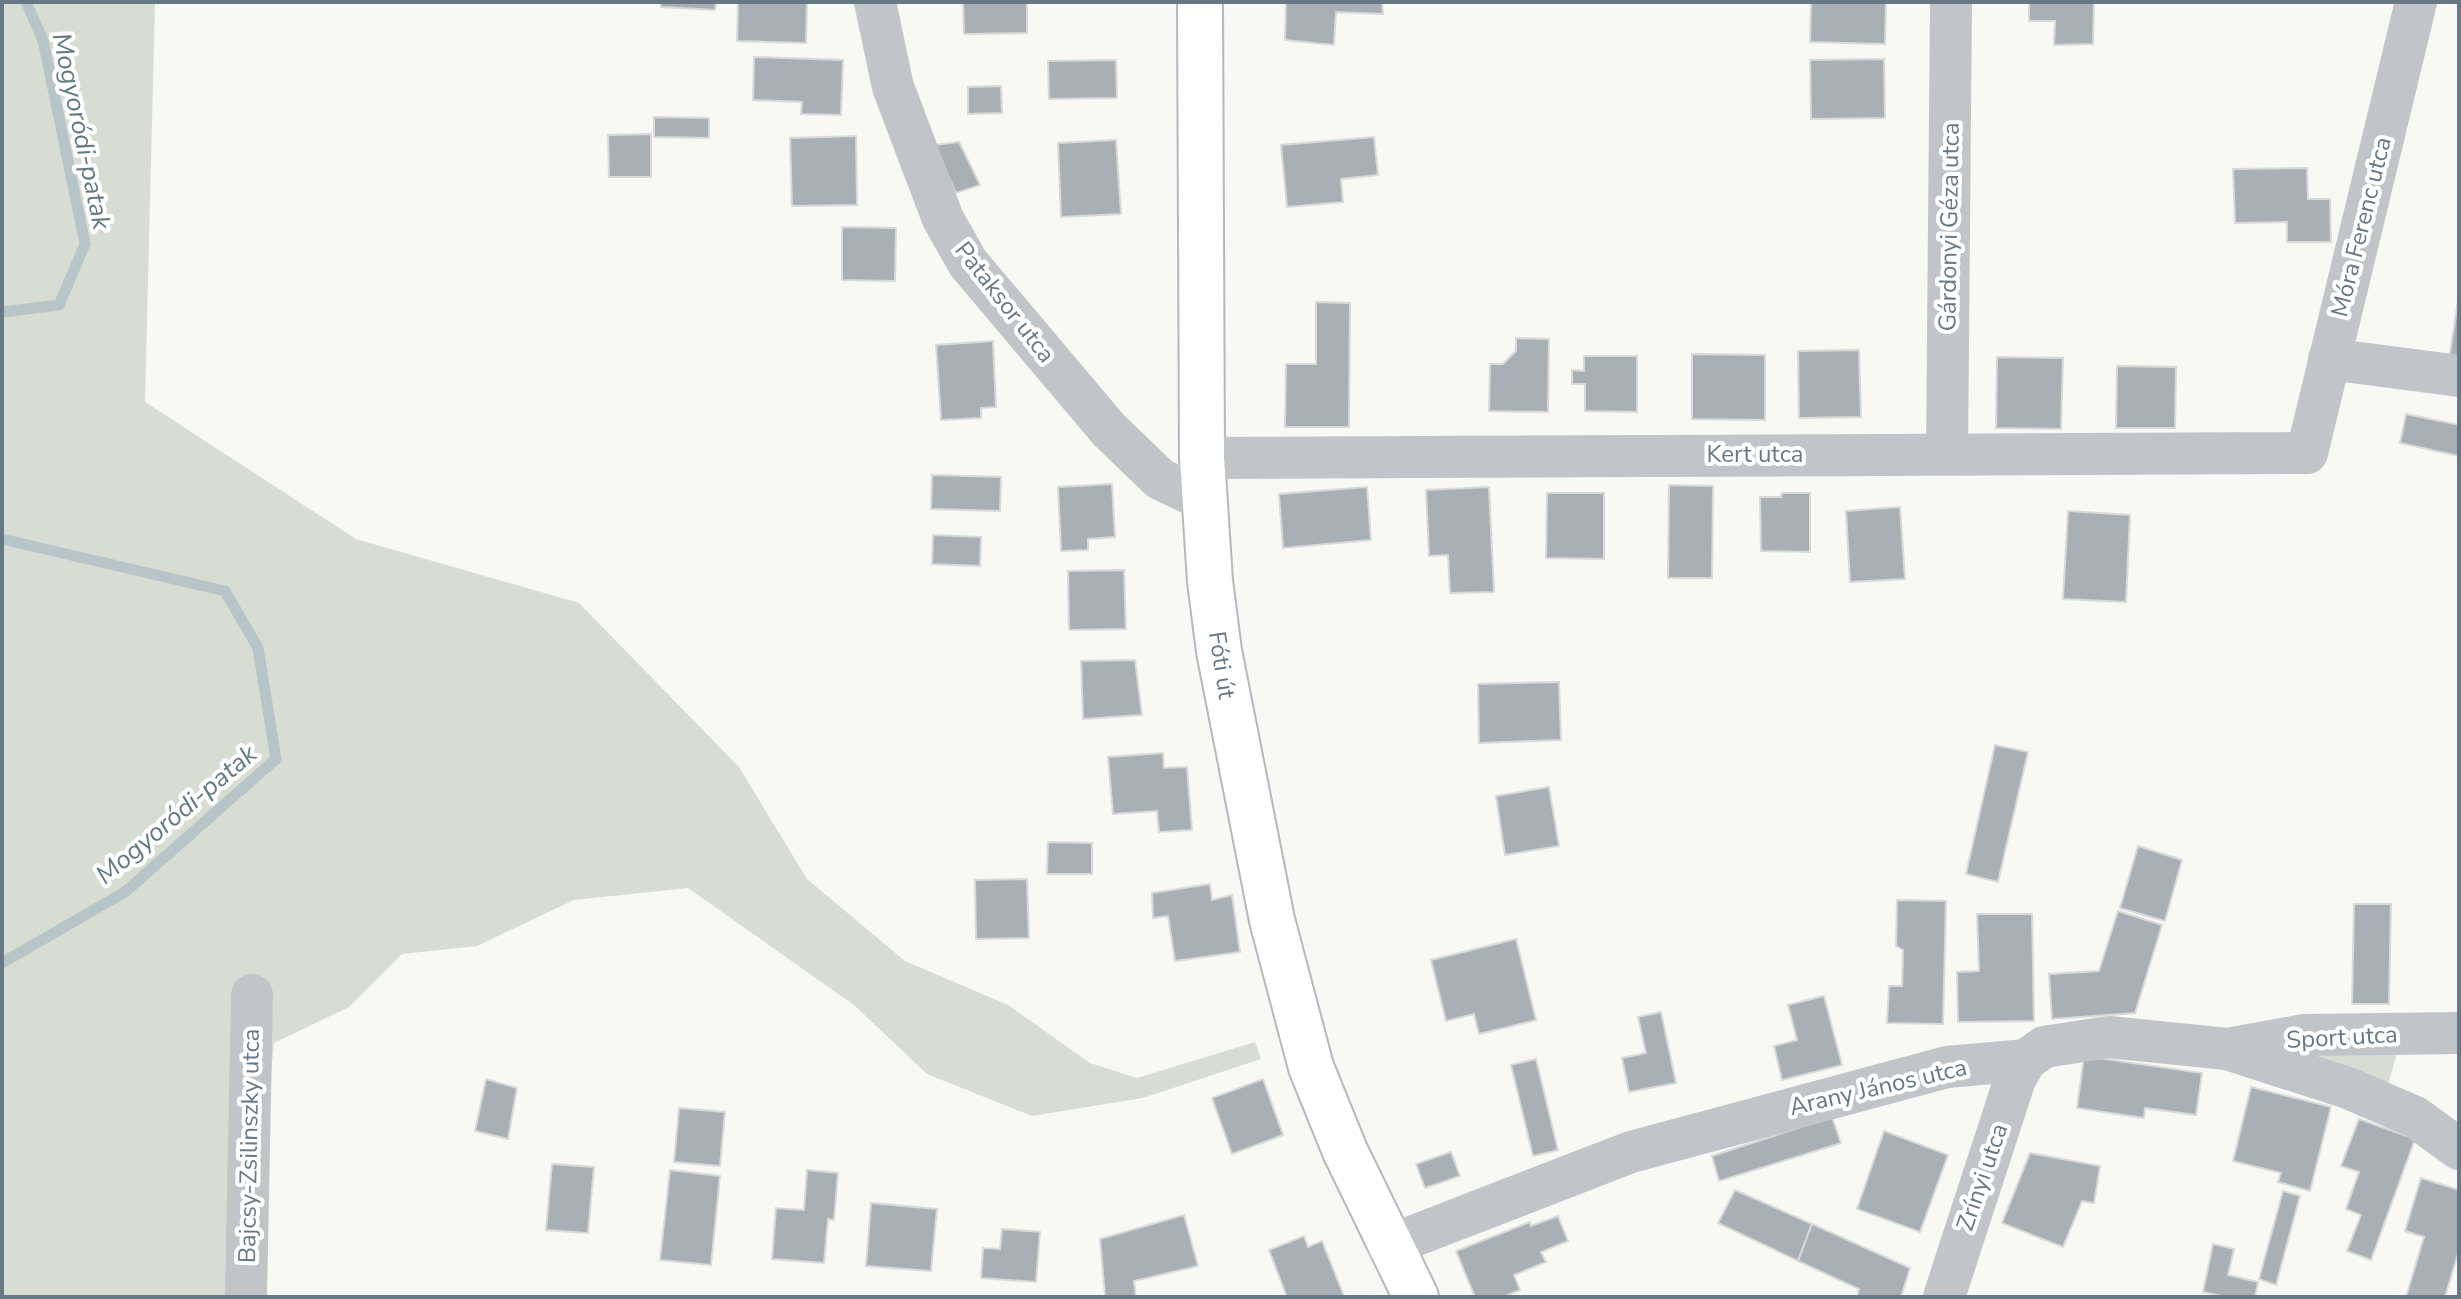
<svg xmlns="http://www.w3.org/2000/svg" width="2461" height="1299" font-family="'Nunito Sans',sans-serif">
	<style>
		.green { fill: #d8ddd4 }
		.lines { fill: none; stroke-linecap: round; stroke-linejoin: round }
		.stream { stroke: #b8c5c8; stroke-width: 11 }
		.building { fill: #a8b0b6; stroke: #d9d9d7; stroke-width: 2 }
		.secondary-casing { stroke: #b3b9bd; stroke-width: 48 }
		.minor { stroke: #c1c5c8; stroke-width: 42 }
		.secondary { stroke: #fff; stroke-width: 44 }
		.labels { text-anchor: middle; stroke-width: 8; stroke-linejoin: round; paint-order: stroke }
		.street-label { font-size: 24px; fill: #687985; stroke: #fff }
		.water-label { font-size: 26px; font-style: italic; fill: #637a81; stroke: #fff }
	</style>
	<rect width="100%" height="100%" fill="#f8f8f5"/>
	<g class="green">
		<path d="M 2,2 L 155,2 L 145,402 L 356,539 L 579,603 L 739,767 L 807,879 L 905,961 L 1008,1005 L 1090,1063 L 1137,1078 L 1255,1042 L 1261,1059 L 1143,1098 L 1032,1116 L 927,1074 L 854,1005 L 688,888 L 574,900 L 477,946 L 402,954 L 349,1007 L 274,1043 L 249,1297 L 2,1297 Z"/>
		<path d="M 2400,1044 L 2386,1091 L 2261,1050 Z"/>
	</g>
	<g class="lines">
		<g class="stream">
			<path d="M 2,312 L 59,305 L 85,244 L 43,40 L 26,2"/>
			<path d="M 2,539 L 225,591 L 258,648 L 276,759 L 125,892 L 2,963"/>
		</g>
	</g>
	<g class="building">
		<path d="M 661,2 L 716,2 L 715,10 L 661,7 Z"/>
		<path d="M 738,2 L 807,2 L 806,43 L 737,41 Z"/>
		<path d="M 963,2 L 1027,2 L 1027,33 L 964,34 Z"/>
		<path d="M 1286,2 L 1382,2 L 1383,14 L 1336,12 L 1334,45 L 1285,40 Z"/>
		<path d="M 1811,2 L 1886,2 L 1885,44 L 1810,42 Z"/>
		<path d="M 2029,2 L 2094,2 L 2093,44 L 2054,45 L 2055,21 L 2029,21 Z"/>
		<path d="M 754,57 L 843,60 L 841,115 L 801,114 L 802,102 L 753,100 Z"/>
		<path d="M 1884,59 L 1885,118 L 1811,119 L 1810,60 Z"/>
		<path d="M 1116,60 L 1117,98 L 1049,99 L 1048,61 Z"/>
		<path d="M 1001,86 L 1002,113 L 968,114 L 968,87 Z"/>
		<path d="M 654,117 L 709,118 L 709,138 L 654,137 Z"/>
		<path d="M 651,134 L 651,177 L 609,177 L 608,135 Z"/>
		<path d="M 856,136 L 857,205 L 792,206 L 790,138 Z"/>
		<path d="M 1374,137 L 1378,175 L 1341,179 L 1343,202 L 1287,207 L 1281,145 Z"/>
		<path d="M 1116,140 L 1121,214 L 1061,217 L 1058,143 Z"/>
		<path d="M 959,142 L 980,185 L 956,193 L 934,145 Z"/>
		<path d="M 2307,168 L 2308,199 L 2330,199 L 2331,242 L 2287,242 L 2287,222 L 2235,223 L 2233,169 Z"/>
		<path d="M 842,227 L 896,228 L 895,281 L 842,280 Z"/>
		<path d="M 2458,301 L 2459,301 L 2459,367 L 2448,366 Z"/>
		<path d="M 1316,302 L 1350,303 L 1349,427 L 1285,427 L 1286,364 L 1316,364 Z"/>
		<path d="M 1516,338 L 1549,339 L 1548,412 L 1489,411 L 1490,364 L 1503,364 L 1516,351 Z"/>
		<path d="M 993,341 L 996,407 L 981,408 L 981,418 L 941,420 L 936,345 Z"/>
		<path d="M 1859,350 L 1861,417 L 1799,418 L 1798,351 Z"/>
		<path d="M 1692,354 L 1765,355 L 1765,420 L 1692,419 Z"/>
		<path d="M 1584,356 L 1637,356 L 1637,412 L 1585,411 L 1585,384 L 1572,384 L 1572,370 L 1584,371 Z"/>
		<path d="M 1997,357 L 2063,358 L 2061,429 L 1996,428 Z"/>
		<path d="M 2117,366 L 2176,367 L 2175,428 L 2116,428 Z"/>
		<path d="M 2406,414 L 2459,425 L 2459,456 L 2400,443 Z"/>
		<path d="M 932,475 L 1001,477 L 1000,511 L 931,509 Z"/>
		<path d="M 1112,484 L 1115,537 L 1088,539 L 1088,550 L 1061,551 L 1058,487 Z"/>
		<path d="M 1669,485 L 1713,486 L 1712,578 L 1668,578 Z"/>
		<path d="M 1367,487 L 1371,540 L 1283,548 L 1279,494 Z"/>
		<path d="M 1489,487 L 1494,592 L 1450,593 L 1448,555 L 1429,556 L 1426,490 Z"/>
		<path d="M 1547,493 L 1604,493 L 1604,559 L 1546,558 Z"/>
		<path d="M 1782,493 L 1810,493 L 1810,552 L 1761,551 L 1760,497 L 1781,497 Z"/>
		<path d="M 1900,507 L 1905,579 L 1850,582 L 1846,511 Z"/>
		<path d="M 2068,511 L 2130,515 L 2126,602 L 2063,599 Z"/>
		<path d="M 933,535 L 981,537 L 980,566 L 932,564 Z"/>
		<path d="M 1124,570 L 1126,629 L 1069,630 L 1068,571 Z"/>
		<path d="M 1135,660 L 1142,715 L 1083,719 L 1081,661 Z"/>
		<path d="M 1559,682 L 1561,740 L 1479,743 L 1478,684 Z"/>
		<path d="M 1995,745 L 2028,752 L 1998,882 L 1966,874 Z"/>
		<path d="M 1163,753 L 1164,768 L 1187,767 L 1192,830 L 1159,832 L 1157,811 L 1113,814 L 1108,757 Z"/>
		<path d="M 1549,787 L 1559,846 L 1505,855 L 1496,796 Z"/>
		<path d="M 1048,842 L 1092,843 L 1092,874 L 1047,874 Z"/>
		<path d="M 2138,846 L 2182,860 L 2165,921 L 2120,908 Z"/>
		<path d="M 1027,879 L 1029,938 L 976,939 L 975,880 Z"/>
		<path d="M 1210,884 L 1212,900 L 1232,895 L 1240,952 L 1175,961 L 1168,916 L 1153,918 L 1152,893 Z"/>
		<path d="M 1897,900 L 1946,901 L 1943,1024 L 1887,1023 L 1889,986 L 1902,986 L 1903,950 L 1896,946 Z"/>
		<path d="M 2354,904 L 2391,904 L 2389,1004 L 2352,1004 Z"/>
		<path d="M 2118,911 L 2162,925 L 2135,1013 L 2052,1019 L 2049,974 L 2099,971 Z"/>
		<path d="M 1977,914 L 2032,914 L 2034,1021 L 1958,1022 L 1957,972 L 1979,971 Z"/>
		<path d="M 1516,939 L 1536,1020 L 1479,1034 L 1474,1014 L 1446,1021 L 1431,960 Z"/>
		<path d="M 1824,996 L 1842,1065 L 1782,1080 L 1774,1046 L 1797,1040 L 1788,1005 Z"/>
		<path d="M 1661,1012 L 1676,1083 L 1629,1092 L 1622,1058 L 1646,1053 L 1638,1017 Z"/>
		<path d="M 2084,1056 L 2202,1073 L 2196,1115 L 2145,1108 L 2144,1118 L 2077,1108 Z"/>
		<path d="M 1536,1059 L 1558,1150 L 1533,1156 L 1511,1065 Z"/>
		<path d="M 486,1079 L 517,1088 L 508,1139 L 475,1131 Z"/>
		<path d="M 1263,1079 L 1283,1135 L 1232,1154 L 1212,1098 Z"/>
		<path d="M 2251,1087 L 2331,1107 L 2310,1191 L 2278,1182 L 2281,1173 L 2233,1161 Z"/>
		<path d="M 679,1108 L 725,1112 L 720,1166 L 674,1162 Z"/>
		<path d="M 1832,1117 L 1841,1143 L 1719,1181 L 1712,1156 Z"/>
		<path d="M 2359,1119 L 2415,1139 L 2371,1260 L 2347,1251 L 2361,1215 L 2346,1209 L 2359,1172 L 2341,1166 Z"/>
		<path d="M 1884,1131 L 1948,1155 L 1920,1232 L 1857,1209 Z"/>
		<path d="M 1451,1152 L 1460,1176 L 1425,1188 L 1416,1164 Z"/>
		<path d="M 2030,1153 L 2100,1166 L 2094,1203 L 2082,1201 L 2063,1247 L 2002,1223 Z"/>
		<path d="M 552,1164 L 594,1167 L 588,1233 L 546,1230 Z"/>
		<path d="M 670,1170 L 720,1176 L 711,1265 L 660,1260 Z"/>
		<path d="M 807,1170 L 838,1173 L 834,1220 L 828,1219 L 824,1263 L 772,1259 L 776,1208 L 804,1210 Z"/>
		<path d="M 2421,1178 L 2459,1190 L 2459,1250 L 2445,1297 L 2406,1297 L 2424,1237 L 2405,1231 Z"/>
		<path d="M 1735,1190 L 1812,1224 L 1798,1261 L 1718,1223 Z"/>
		<path d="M 2283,1191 L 2300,1196 L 2276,1285 L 2259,1279 Z"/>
		<path d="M 871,1203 L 937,1209 L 931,1271 L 866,1266 Z"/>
		<path d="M 1184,1215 L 1198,1266 L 1134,1281 L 1136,1297 L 1105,1296 L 1100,1239 Z"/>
		<path d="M 1558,1216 L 1568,1241 L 1541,1252 L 1546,1262 L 1514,1275 L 1520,1290 L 1503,1297 L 1475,1297 L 1456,1251 L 1530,1222 L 1531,1226 Z"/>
		<path d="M 1812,1224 L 1910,1268 L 1901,1297 L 1857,1297 L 1859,1289 L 1798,1261 Z"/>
		<path d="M 1002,1229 L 1040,1232 L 1036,1282 L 981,1278 L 983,1248 L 1000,1249 Z"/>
		<path d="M 1304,1236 L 1308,1247 L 1322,1241 L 1344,1296 L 1287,1297 L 1269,1250 Z"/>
		<path d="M 2213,1244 L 2234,1249 L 2228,1275 L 2258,1282 L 2255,1297 L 2226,1297 L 2203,1292 Z"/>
	</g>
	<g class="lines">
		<g class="secondary-casing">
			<path id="secondary" d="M 1200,2 L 1202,458 L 1210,581 L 1219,651 L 1272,920 L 1311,1067 L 1345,1151 L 1416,1297"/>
		</g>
		<g class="minor">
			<path d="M 875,2 L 893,87 L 943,219 L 968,263 L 1109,430 L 1160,479 L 1204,500"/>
			<path d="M 2329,359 L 2459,376"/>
			<path d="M 1947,453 L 1951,2"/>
			<path d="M 1202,458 L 2307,453 L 2416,2"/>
			<path d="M 2233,1048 L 2304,1035 L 2459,1033"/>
			<path d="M 1388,1246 L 1631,1152 L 1947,1067 L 2026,1060 L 2044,1047 L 2109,1037 L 2227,1049 L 2348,1088 L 2415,1117 L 2459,1149"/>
			<path d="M 246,1297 L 252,995"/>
			<path d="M 1944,1297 L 2015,1079 L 2026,1060"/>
		</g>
		<use href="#secondary" class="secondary"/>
	</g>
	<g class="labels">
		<g class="street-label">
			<text transform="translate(1949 227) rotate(-89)" y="8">Gárdonyi Géza utca</text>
			<text transform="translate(2361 227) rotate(-76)" y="8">Móra Ferenc utca</text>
			<text transform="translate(1005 302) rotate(52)" y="8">Pataksor utca</text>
			<text x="1755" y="462">Kert utca</text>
			<text transform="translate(1222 665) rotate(81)" y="8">Fóti út</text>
			<text transform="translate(2342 1037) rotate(-3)" y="8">Sport utca</text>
			<text transform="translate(1878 1087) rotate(-13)" y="8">Arany János utca</text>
			<text transform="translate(249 1146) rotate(-89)" y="8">Bajcsy-Zsilinszky utca</text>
			<text transform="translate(1982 1177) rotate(-71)" y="8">Zrínyi utca</text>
		</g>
		<g class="water-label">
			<text transform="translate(82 131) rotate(78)" y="9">Mogyoródi-patak</text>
			<text transform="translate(176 814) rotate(-40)" y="9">Mogyoródi-patak</text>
		</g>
	</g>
	<rect width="2461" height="1299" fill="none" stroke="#687985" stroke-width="8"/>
</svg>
